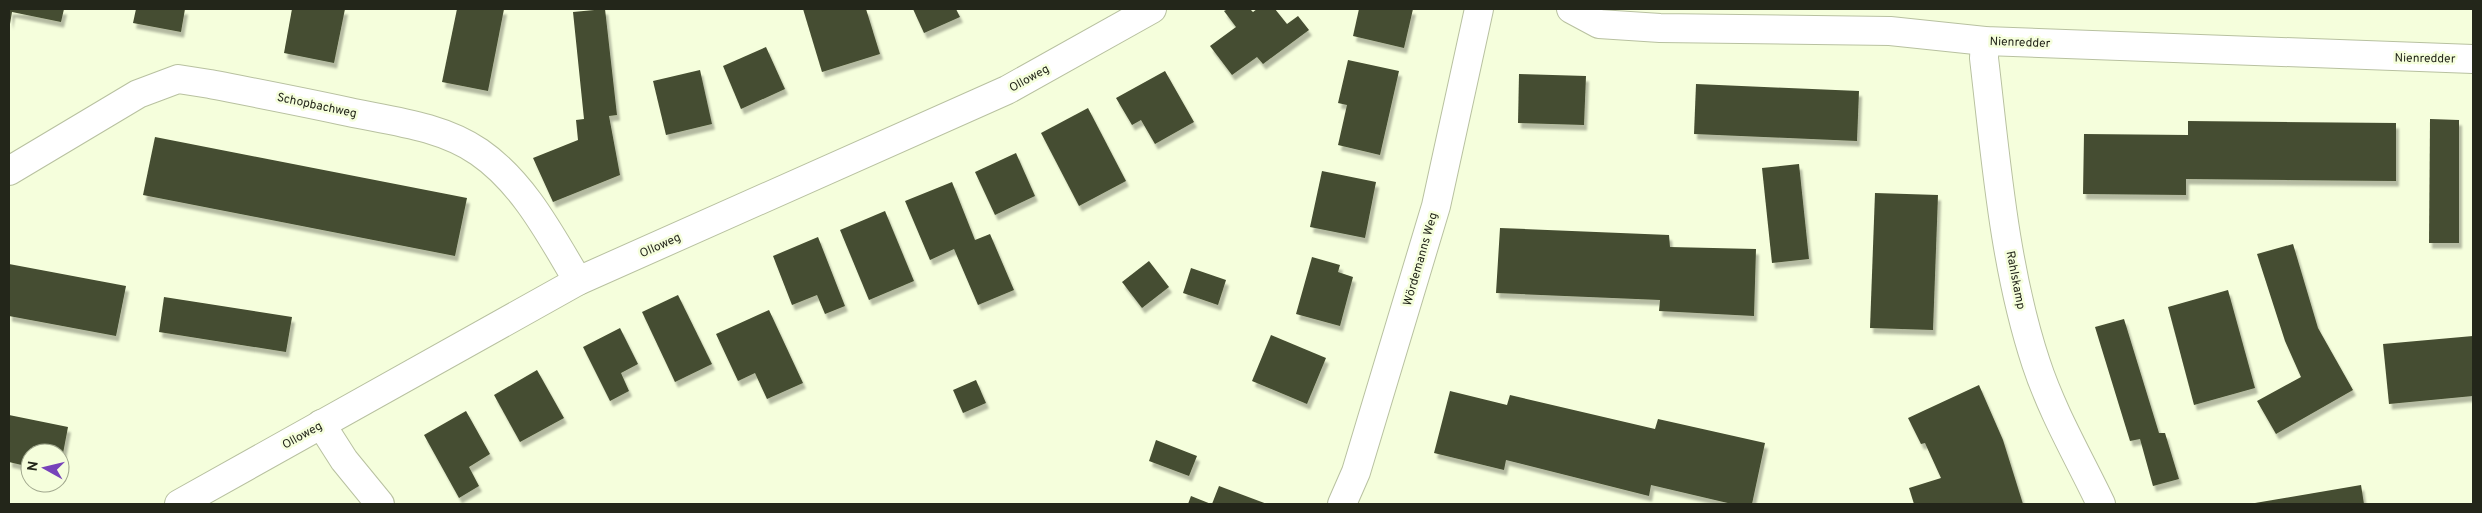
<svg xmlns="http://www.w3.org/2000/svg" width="2482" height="513" font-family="Overpass,sans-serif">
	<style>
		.building { fill: #454d30; filter: url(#shadow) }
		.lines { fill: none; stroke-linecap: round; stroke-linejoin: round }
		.minor-casing { stroke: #b8c1a0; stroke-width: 30 }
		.minor { stroke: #fff; stroke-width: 28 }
		.labels { text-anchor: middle; stroke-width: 5; stroke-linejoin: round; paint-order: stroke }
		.street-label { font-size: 12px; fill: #23261a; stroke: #f5fedc }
	</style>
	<defs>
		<filter id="shadow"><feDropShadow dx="3" dy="5.5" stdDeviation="1" flood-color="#0004"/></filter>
	</defs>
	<rect width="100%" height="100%" fill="#f5fedc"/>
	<g class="building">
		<path d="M 9,9 L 64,9 L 61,22 L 12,12 L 10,24 Z"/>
		<path d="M 136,9 L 185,9 L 181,32 L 133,23 Z"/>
		<path d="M 292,9 L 345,9 L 334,63 L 284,53 Z"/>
		<path d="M 457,9 L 504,9 L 488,91 L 442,82 Z"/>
		<path d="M 605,9 L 617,115 L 609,116 L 620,175 L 553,202 L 533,158 L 578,140 L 576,120 L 584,119 L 573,12 Z"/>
		<path d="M 803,9 L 866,9 L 880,54 L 822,72 Z"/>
		<path d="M 913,9 L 956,9 L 960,17 L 924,33 Z"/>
		<path d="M 1228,9 L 1250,9 L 1253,12 L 1257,9 L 1275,9 L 1287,24 L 1298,16 L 1309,30 L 1263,64 L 1257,57 L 1232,75 L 1210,46 L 1236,27 L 1224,11 Z"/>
		<path d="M 1359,9 L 1413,9 L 1404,48 L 1353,36 Z"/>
		<path d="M 766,47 L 785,89 L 741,109 L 723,66 Z"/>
		<path d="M 1348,60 L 1399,71 L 1380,155 L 1338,145 L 1347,105 L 1338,103 Z"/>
		<path d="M 700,70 L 712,124 L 666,135 L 653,81 Z"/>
		<path d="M 1165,71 L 1194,122 L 1155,144 L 1141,120 L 1132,125 L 1116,98 Z"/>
		<path d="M 1519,74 L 1586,76 L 1584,125 L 1518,123 Z"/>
		<path d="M 1696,84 L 1859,91 L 1857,141 L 1694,134 Z"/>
		<path d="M 1088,108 L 1126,181 L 1079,206 L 1041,133 Z"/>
		<path d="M 2430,119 L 2459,120 L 2459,243 L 2429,243 Z"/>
		<path d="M 2188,121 L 2396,123 L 2396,181 L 2186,179 L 2186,195 L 2083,194 L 2084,134 L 2188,135 Z"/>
		<path d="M 155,137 L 467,198 L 455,256 L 143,195 Z"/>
		<path d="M 1016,153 L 1035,196 L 995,215 L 975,172 Z"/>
		<path d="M 1799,164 L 1809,259 L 1772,263 L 1762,168 Z"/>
		<path d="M 1322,171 L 1376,182 L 1365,238 L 1310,227 Z"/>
		<path d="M 952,182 L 975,240 L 990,234 L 1014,290 L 978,305 L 954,249 L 930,260 L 905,201 Z"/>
		<path d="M 1875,193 L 1938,195 L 1933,330 L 1870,328 Z"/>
		<path d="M 885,211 L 914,281 L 869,300 L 840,230 Z"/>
		<path d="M 1500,228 L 1669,235 L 1670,247 L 1756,249 L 1754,316 L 1659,311 L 1660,300 L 1496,293 Z"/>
		<path d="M 818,237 L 845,306 L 825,314 L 817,295 L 792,305 L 773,256 Z"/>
		<path d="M 2293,244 L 2318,328 L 2353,390 L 2276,434 L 2257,401 L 2301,377 L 2285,341 L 2257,254 Z"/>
		<path d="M 1312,257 L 1340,265 L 1338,272 L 1353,277 L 1340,326 L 1296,314 Z"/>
		<path d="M 1149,261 L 1169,287 L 1142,308 L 1122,282 Z"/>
		<path d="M 9,264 L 126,286 L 116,336 L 9,316 Z"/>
		<path d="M 1191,268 L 1226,280 L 1218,305 L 1183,293 Z"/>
		<path d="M 2228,290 L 2255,388 L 2194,405 L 2168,307 Z"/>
		<path d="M 678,295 L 712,364 L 675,382 L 642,312 Z"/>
		<path d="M 164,297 L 292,317 L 286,352 L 159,332 Z"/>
		<path d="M 769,310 L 803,383 L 767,399 L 755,373 L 738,381 L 716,334 Z"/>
		<path d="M 2124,319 L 2159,433 L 2165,433 L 2179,479 L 2153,486 L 2140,439 L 2130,441 L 2095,327 Z"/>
		<path d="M 620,328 L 638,364 L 621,373 L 629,391 L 610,401 L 583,347 Z"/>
		<path d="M 1271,335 L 1326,358 L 1307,404 L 1252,381 Z"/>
		<path d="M 2473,336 L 2473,396 L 2389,404 L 2383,344 Z"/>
		<path d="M 537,370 L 564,418 L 520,442 L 494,395 Z"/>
		<path d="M 976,380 L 986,403 L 963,413 L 953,390 Z"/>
		<path d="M 1979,385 L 2003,440 L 2023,504 L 1914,504 L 1909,488 L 1941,478 L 1925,443 L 1921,444 L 1908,418 Z"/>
		<path d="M 1450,391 L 1507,405 L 1510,395 L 1655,429 L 1658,419 L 1765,443 L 1752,504 L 1732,504 L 1651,485 L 1649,496 L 1506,460 L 1504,470 L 1434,453 Z"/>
		<path d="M 466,411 L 490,454 L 469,467 L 479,486 L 459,498 L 424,435 Z"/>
		<path d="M 9,415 L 68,427 L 61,464 L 60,453 L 30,453 L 30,467 L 9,462 Z"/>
		<path d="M 1156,440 L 1197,456 L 1189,476 L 1149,461 Z"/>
		<path d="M 2361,485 L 2364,504 L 2256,504 L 2255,503 Z"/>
		<path d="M 1219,486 L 1267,504 L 1212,504 Z"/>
		<path d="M 1191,496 L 1211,504 L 1188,504 Z"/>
	</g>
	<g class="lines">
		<g class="minor-casing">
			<g id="minor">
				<path d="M 1571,9 L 1599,24 L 1660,28 L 1890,31 L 1985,41 L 2473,59"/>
				<path d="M 1985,41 L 1984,58 C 1996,160 2004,266 2036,363 C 2052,412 2079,458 2101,504"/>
				<path d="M 9,171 L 138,94 L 178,79 L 210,84 C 256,93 303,102 349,112 C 392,121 441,126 479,152 C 524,183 551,236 578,281"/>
				<path d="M 321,424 L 344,460 L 380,504"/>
				<path d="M 179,504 L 578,281 L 1007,90 L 1152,9"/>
				<path d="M 1342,504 L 1356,472 L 1436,206 L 1479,9"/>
			</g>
		</g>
		<use href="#minor" class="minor"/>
	</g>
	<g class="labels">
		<g class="street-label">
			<text transform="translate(2020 42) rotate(2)" y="4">Nienredder</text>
			<text transform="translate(2425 58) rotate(1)" y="4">Nienredder</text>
			<text transform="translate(1029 78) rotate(-29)" y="4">Olloweg</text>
			<text transform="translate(317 105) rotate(12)" y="4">Schopbachweg</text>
			<text transform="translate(660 245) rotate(-24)" y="4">Olloweg</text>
			<text transform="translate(1420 259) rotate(-74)" y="4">Wördemanns Weg</text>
			<text transform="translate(2016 280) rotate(79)" y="4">Rahlskamp</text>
			<text transform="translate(302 435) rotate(-29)" y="4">Olloweg</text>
		</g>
	</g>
	<rect width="2482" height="513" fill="none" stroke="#23261a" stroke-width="20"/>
	<g transform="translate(45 468) rotate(278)"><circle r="24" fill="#f5fedc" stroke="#a1a88e"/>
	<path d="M0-4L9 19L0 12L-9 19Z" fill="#7743ba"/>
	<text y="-8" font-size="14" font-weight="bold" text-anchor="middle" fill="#23261a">N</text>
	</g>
</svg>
